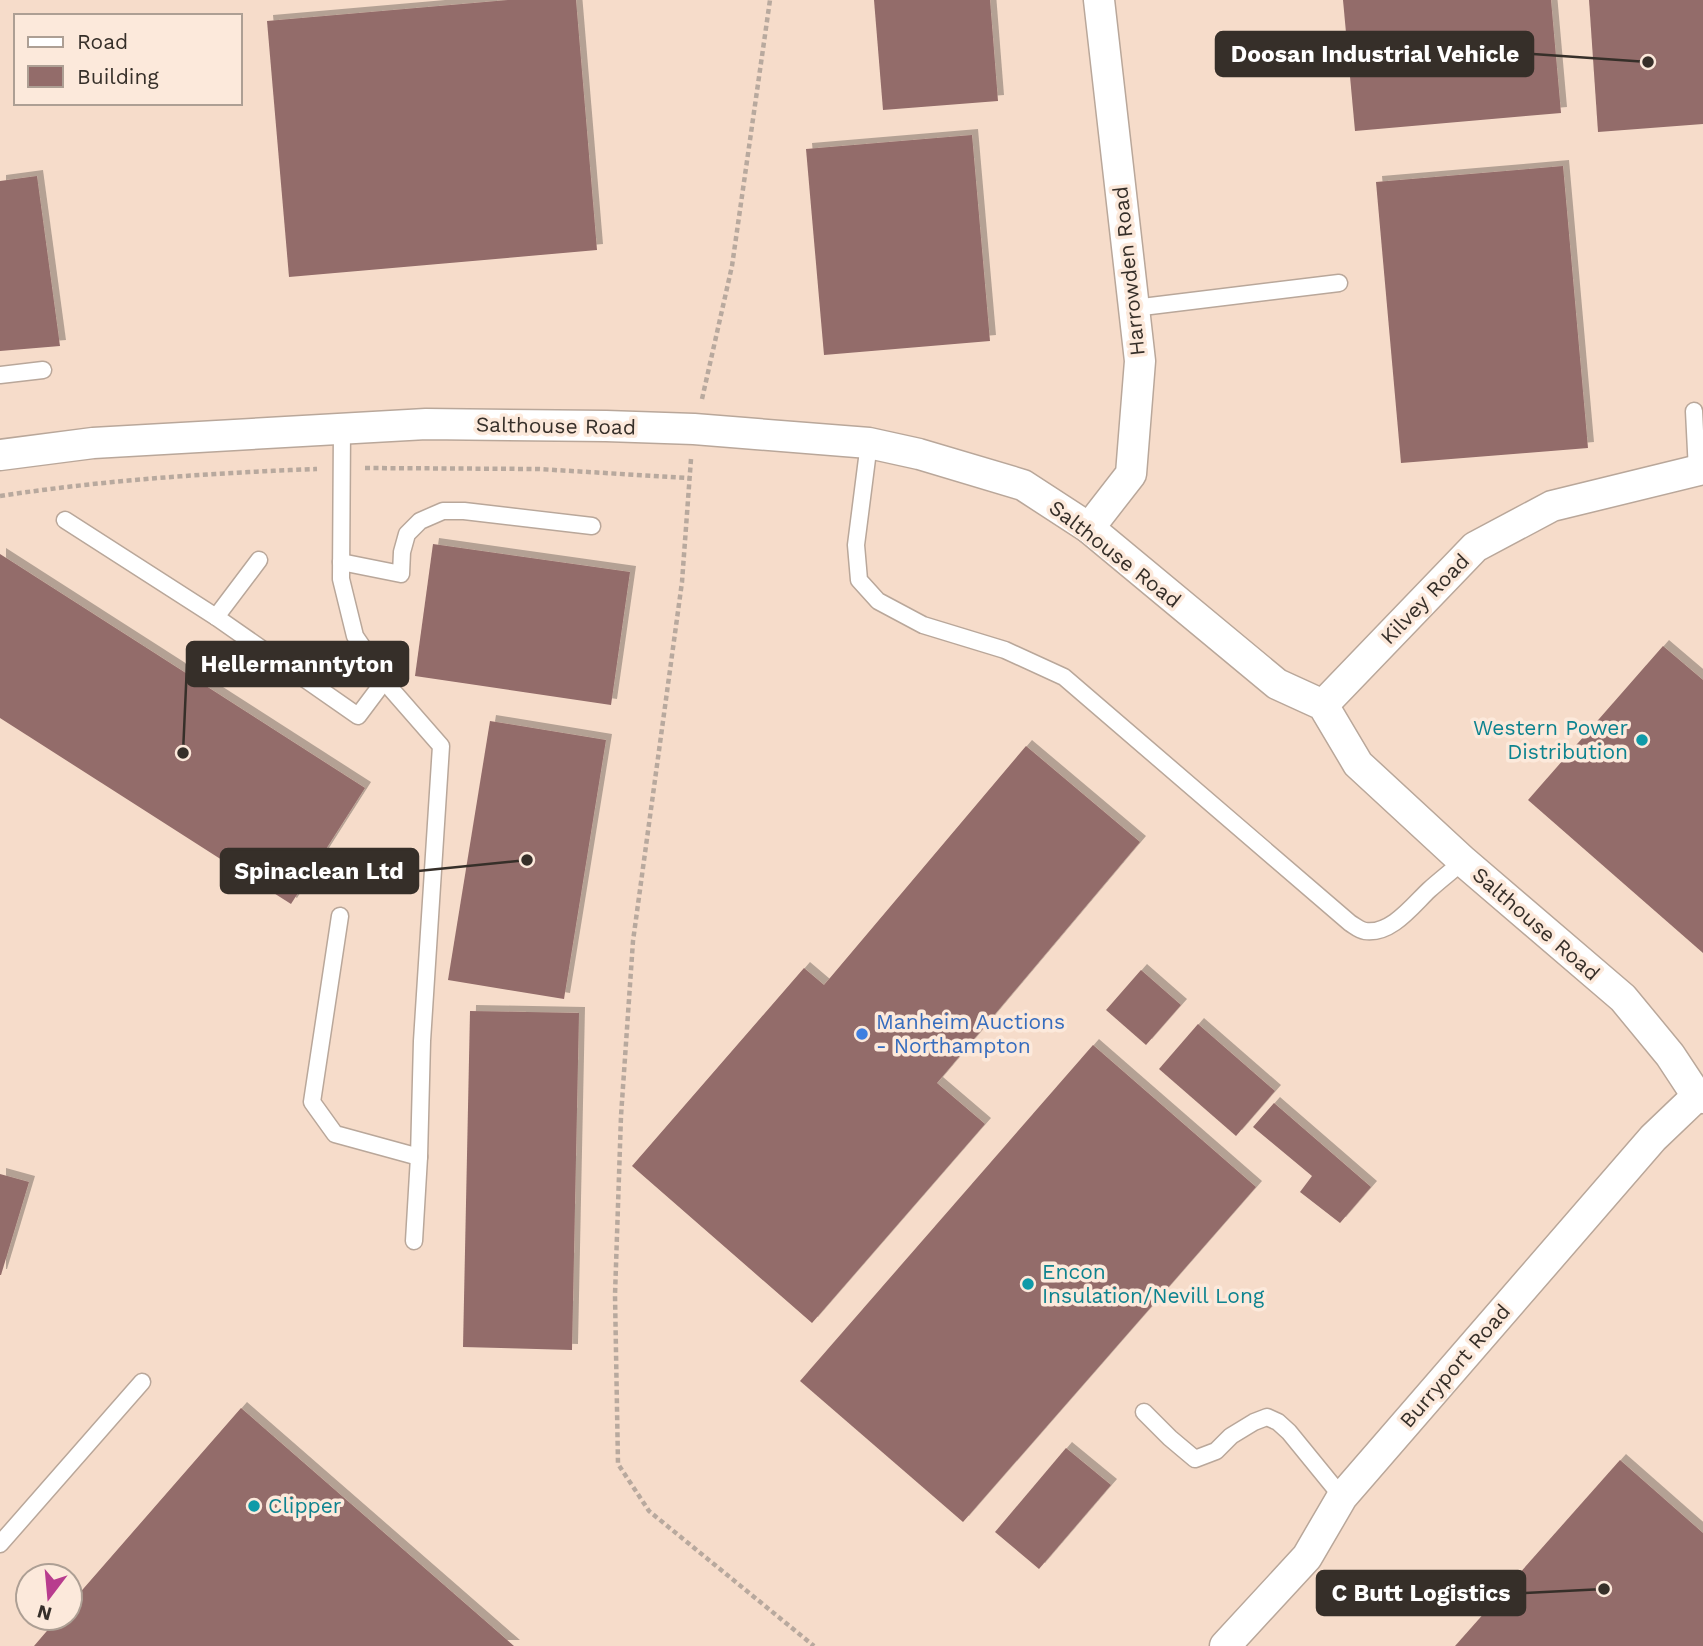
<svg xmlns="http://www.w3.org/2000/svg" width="1703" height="1646" font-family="'Work Sans',sans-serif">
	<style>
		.built { fill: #f6dcca; fill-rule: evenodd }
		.building { fill: #936c6a; filter: url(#shadow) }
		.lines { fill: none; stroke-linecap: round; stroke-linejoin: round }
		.lane-casing { stroke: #b9a79a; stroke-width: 19 }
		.street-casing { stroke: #b9a79a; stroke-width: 33 }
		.path { stroke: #b8a99e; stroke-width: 4.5; stroke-dasharray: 5 3.5; stroke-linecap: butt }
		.lane { stroke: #fff; stroke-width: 16 }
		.street { stroke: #fff; stroke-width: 30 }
		.culture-dot { fill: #0f9aa8; stroke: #fce9db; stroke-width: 2.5 }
		.shop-dot { fill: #3f7fe0; stroke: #fce9db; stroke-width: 2.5 }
		.labels { text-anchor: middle; stroke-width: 7; stroke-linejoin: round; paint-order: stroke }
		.street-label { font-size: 21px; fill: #362f29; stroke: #fce9db }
		.culture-label { font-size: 21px; fill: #0d838f; stroke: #fce9db; text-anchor: start }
		.shop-label { font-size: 21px; fill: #366cbe; stroke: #fce9db; text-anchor: start }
		.leader { fill: none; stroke: #362f29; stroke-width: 2.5 }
		.callout-dot { fill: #362f29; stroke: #fce9db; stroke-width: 2.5 }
		.callout { fill: #362f29; stroke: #362f29; stroke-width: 2.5 }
		.callout-label { font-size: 23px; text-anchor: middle; font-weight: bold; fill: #fff }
	</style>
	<defs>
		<filter id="shadow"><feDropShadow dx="6" dy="-6" stdDeviation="0" flood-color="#0004"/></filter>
	</defs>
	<rect width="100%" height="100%" fill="#fce9db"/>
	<path class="built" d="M 0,0 L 1703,0 L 1703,1646 L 0,1646 ZM 16,16 L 240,16 L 240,103 L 16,103 ZM 28,1576 L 70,1576 L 70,1618 L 28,1618 Z"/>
	<g class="building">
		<path d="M 508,0 L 576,0 L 597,250 L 289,277 L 267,21 Z"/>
		<path d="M 874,0 L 990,0 L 998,101 L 883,110 Z"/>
		<path d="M 1343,0 L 1551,0 L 1561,113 L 1355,131 Z"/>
		<path d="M 1589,0 L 1703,0 L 1703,124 L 1598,132 Z"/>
		<path d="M 972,135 L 990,341 L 824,355 L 806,149 Z"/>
		<path d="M 1563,166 L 1588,448 L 1401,463 L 1376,182 Z"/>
		<path d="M 37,176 L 60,346 L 0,351 L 0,181 Z"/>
		<path d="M 433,544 L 630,572 L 611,705 L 415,676 Z"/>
		<path d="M 0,554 L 365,788 L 291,904 L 0,718 Z"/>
		<path d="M 1663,646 L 1703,680 L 1703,953 L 1528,800 Z"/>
		<path d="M 490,721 L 606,740 L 564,999 L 448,980 Z"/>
		<path d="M 1026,746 L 1140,842 L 937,1083 L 985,1124 L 812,1323 L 632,1166 L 804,968 L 824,985 Z"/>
		<path d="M 1141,970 L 1181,1005 L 1146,1045 L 1106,1010 Z"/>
		<path d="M 470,1011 L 579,1013 L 572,1350 L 463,1347 Z"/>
		<path d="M 1198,1024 L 1275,1091 L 1236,1136 L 1159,1069 Z"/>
		<path d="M 1093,1045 L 1256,1187 L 963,1522 L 800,1381 Z"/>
		<path d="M 1274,1103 L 1371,1187 L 1340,1223 L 1300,1192 L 1312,1176 L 1253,1127 Z"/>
		<path d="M 0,1174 L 29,1182 L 1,1275 L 0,1275 Z"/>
		<path d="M 241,1408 L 514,1646 L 34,1646 L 58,1618 L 70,1618 L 70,1604 Z"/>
		<path d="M 1066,1448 L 1111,1485 L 1039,1569 L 995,1532 Z"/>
		<path d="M 1620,1460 L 1703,1533 L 1703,1646 L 1455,1646 Z"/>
	</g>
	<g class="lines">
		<g class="lane-casing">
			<g id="lane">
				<path d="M 1134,308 L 1339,283"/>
				<path d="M 0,375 L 43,370"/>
				<path d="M 1694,411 L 1697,471"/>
				<path d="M 342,429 L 341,579 L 355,636 L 392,690 L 441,746 L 422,1041 L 419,1157 L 414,1241"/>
				<path d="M 869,443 L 856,545 L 859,580 L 878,601 L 923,625 L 1005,650 L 1064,677 L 1350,923 C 1355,926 1359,930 1365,931 C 1391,935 1413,905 1429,890 C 1440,880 1452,871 1463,861"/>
				<path d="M 65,520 L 216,617 L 358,716 L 385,680"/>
				<path d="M 341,562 L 401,574 L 402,552 L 407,534 L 420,521 L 443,511 L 464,511 L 592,526"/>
				<path d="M 216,617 L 259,560"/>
				<path d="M 340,916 L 312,1102 L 335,1134 L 419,1157"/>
				<path d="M 1144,1412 L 1170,1438 L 1195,1459 L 1216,1451 L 1231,1436 L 1254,1422 L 1267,1417 L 1278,1422 L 1289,1432 L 1342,1497"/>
				<path d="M 0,1544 L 142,1382"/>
			</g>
		</g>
		<g class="street-casing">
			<g id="street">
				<path d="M 0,455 L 93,443 L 426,424 L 606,426 L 694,429 L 869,443 L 919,454 L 1023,485 L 1089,528 L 1277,684 L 1323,705 L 1358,764 L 1463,861 L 1623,998 L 1670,1055 L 1697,1096 L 1703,1098"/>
				<path d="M 1089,528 L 1131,474 L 1140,361 L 1099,0"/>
				<path d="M 1323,705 L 1475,547 L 1552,506 L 1703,469"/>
				<path d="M 1225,1646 L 1307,1557 L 1342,1497 L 1653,1138 L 1697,1096"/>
			</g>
		</g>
		<g class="path">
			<path d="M 702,399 L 732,266 L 770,0"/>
			<path d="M 691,459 L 682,582 L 633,941 L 621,1116 L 615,1295 L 618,1464 L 649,1511 L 814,1646"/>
			<path d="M 365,468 L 538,469 L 689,478"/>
			<path d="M 0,496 C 105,480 211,473 317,469"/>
		</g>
		<use href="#lane" class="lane"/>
		<use href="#street" class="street"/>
	</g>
	<g class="culture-dot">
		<circle cx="1642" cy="740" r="7"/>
		<circle cx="1028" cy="1284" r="7"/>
		<circle cx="254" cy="1506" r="7"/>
	</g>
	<circle class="shop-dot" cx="862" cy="1034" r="7"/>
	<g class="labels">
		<g class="street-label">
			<text transform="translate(1129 271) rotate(-96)" y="7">Harrowden Road</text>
			<text transform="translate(556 426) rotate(1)" y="7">Salthouse Road</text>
			<text transform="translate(1115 554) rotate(38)" y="7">Salthouse Road</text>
			<text transform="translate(1425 599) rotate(-46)" y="7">Kilvey Road</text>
			<text transform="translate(1536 924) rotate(41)" y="7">Salthouse Road</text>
			<text transform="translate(1455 1366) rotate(-49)" y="7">Burryport Road</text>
		</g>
		<g class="culture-label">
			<text x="1628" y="735" text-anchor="end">Western Power<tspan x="1628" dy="24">Distribution</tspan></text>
			<text x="1042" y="1279">Encon<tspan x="1042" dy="24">Insulation/Nevill Long</tspan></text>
			<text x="268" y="1513">Clipper</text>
		</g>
		<g class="shop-label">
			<text x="876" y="1029">Manheim Auctions<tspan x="876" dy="24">- Northampton</tspan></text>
		</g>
	</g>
	<path class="leader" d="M1648 62L1533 54M183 753L187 664M527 860L418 871M1604 1589L1525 1593"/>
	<g class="callout-dot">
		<circle cx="1648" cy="62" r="7"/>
		<circle cx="183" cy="753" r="7"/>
		<circle cx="527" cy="860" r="7"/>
		<circle cx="1604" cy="1589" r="7"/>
	</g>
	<g class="callout">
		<rect x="1216" y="32" width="317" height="44" rx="7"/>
		<rect x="187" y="642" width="221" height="44" rx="7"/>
		<rect x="221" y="849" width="197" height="44" rx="7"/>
		<rect x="1317" y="1571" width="208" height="44" rx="7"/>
	</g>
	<g class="callout-label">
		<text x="1375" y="62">Doosan Industrial Vehicle</text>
		<text x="297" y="672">Hellermanntyton</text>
		<text x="319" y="879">Spinaclean Ltd</text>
		<text x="1421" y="1601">C Butt Logistics</text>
	</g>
	<rect x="14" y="14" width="228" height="91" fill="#fce9db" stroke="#ad9f94" stroke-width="2"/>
	<rect x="28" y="37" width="35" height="10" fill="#ffffff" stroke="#ad9f94" stroke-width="2"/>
	<text x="77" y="49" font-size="21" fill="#362f29">Road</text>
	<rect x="28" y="66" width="35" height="21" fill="#936c6a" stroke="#ad9f94" stroke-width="2"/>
	<text x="77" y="84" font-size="21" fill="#362f29">Building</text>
	<g transform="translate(49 1597) rotate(196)"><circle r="33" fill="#fce9db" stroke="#ad9f94" stroke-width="2"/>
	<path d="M0-5L12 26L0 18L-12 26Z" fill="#b83c8e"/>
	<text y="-10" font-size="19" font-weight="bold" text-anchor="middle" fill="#362f29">N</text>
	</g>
</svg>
